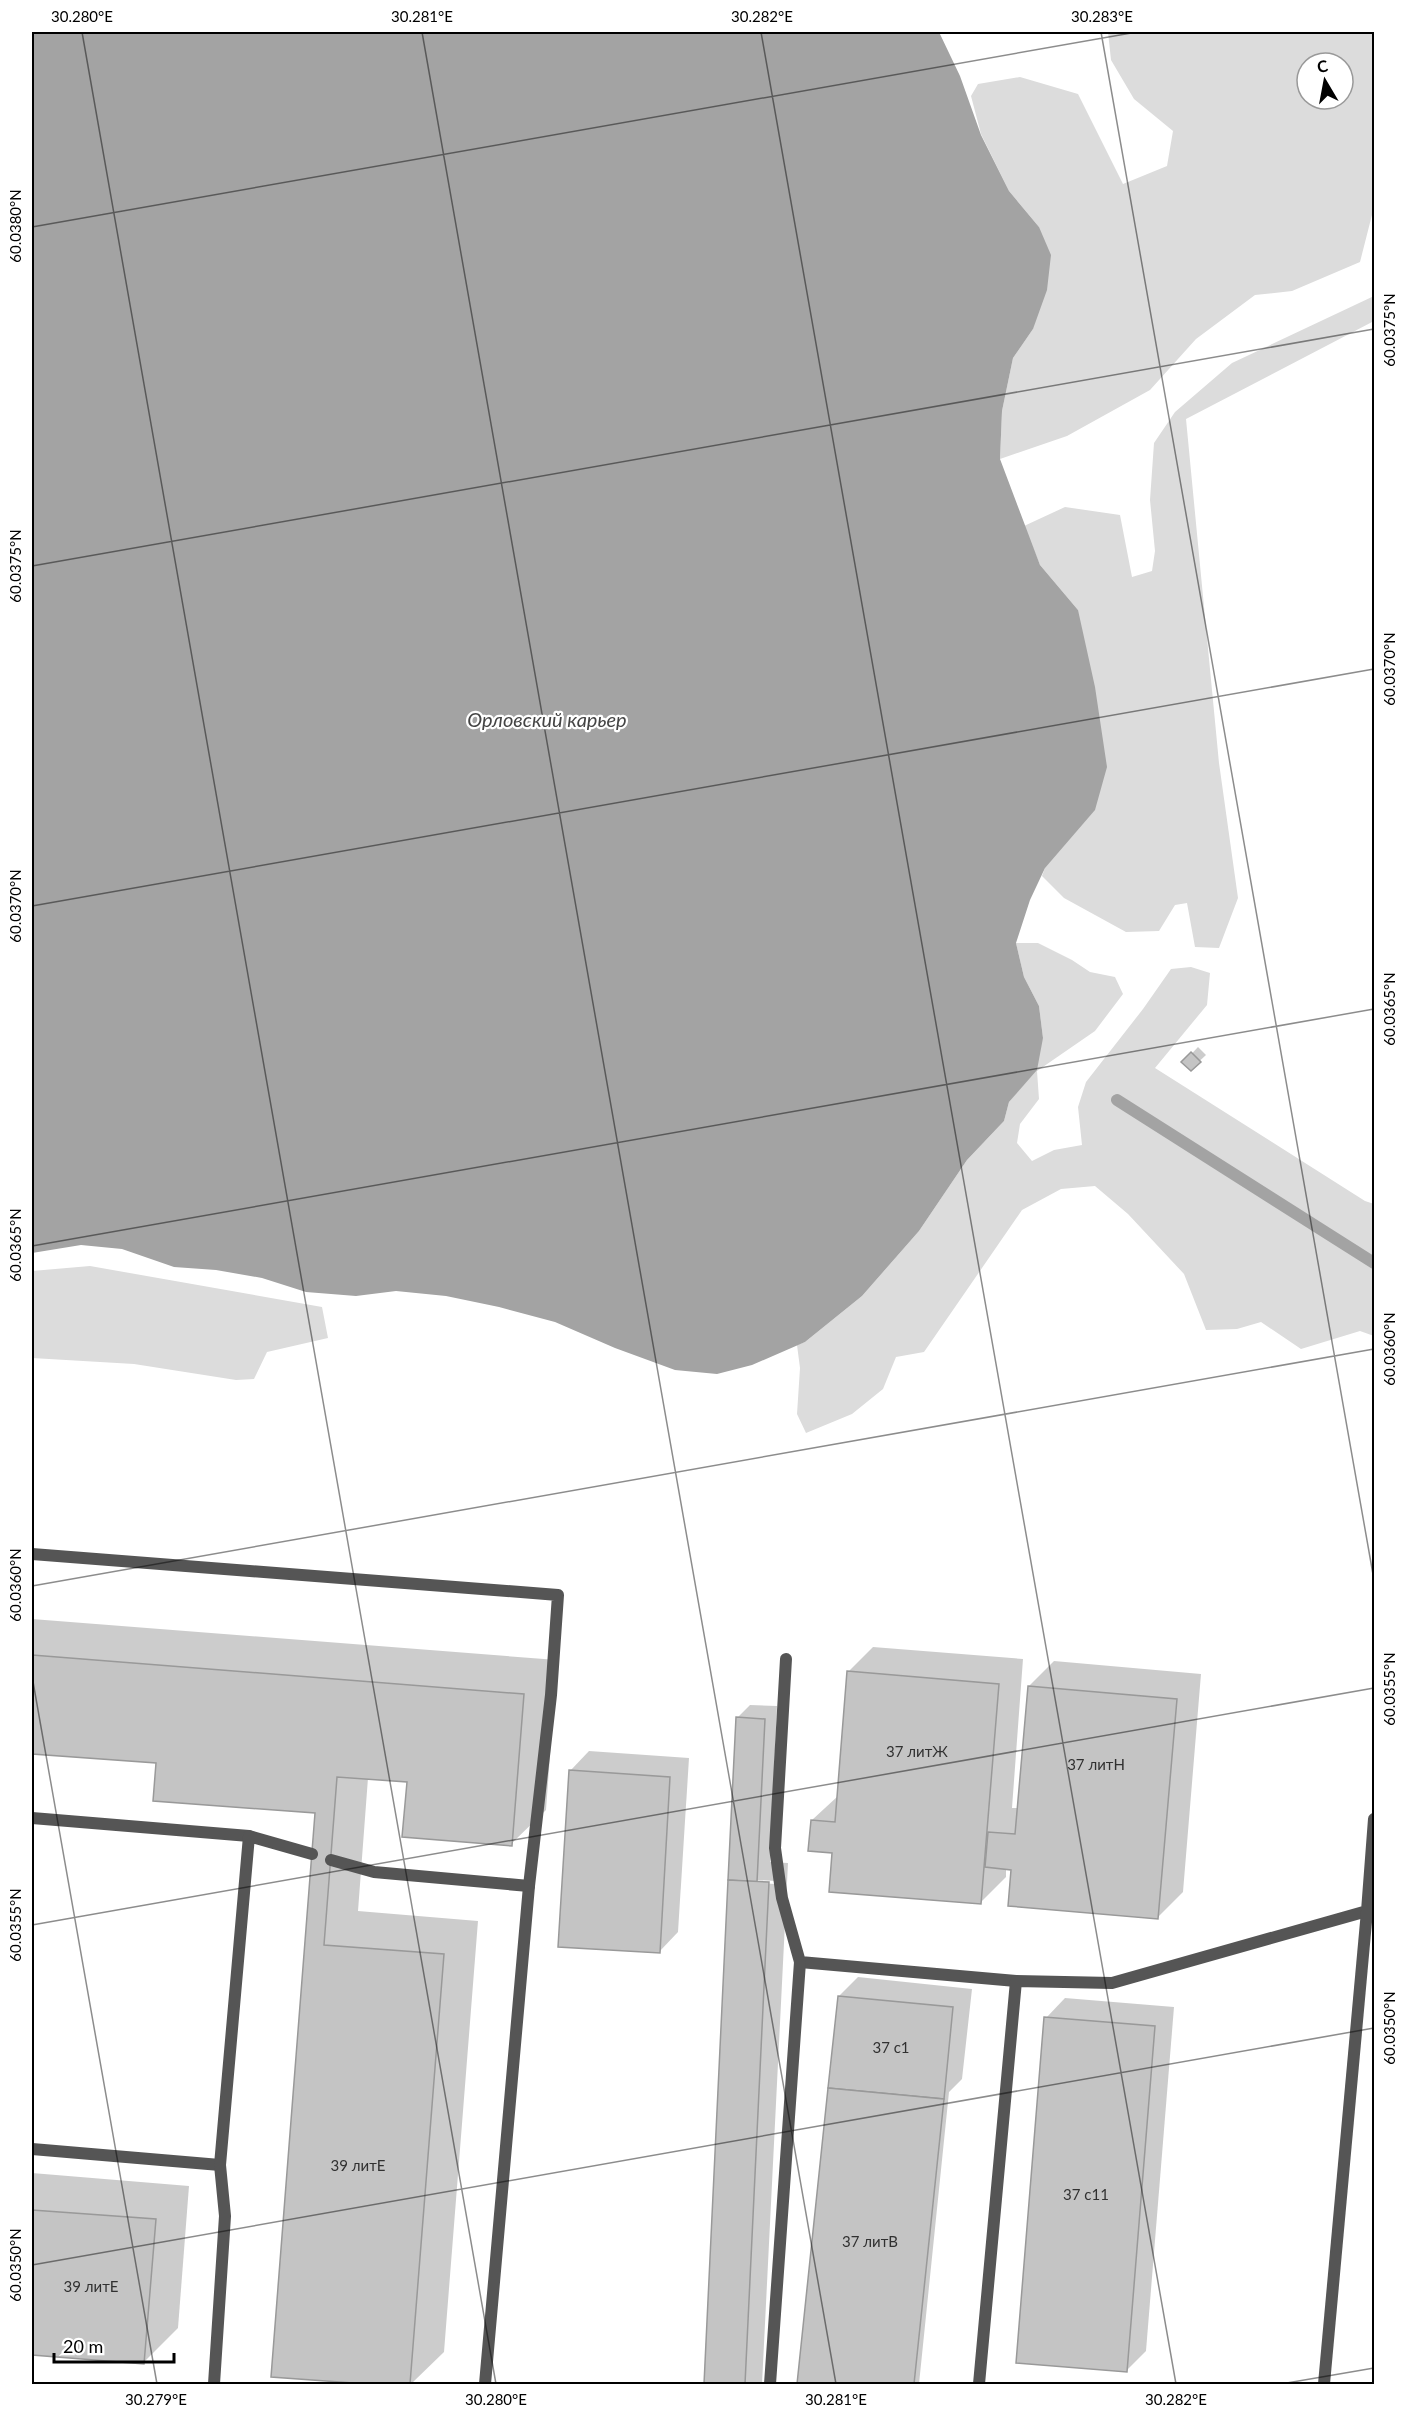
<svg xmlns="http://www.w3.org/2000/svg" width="1406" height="2416" font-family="Lato,sans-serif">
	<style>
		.green { fill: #dcdcdc; fill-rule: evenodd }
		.water { fill: #a3a3a3 }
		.shadow { fill: #0003; fill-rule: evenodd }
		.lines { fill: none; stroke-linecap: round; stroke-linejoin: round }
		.stream { stroke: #a3a3a3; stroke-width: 12 }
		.building { fill: #c4c4c4; stroke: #999; stroke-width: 1.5 }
		.lane { stroke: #555; stroke-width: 12 }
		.ticks { fill: none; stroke: #000; stroke-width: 1.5; stroke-opacity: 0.45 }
		.labels { text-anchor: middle; stroke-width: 4.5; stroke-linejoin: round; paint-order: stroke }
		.number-label { font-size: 15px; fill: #313131 }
		.water-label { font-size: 20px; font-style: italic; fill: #444; stroke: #fff }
		.neatline { fill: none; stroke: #000; stroke-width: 2 }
		.ticks-label { font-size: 15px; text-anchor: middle; fill: #000 }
	</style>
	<rect width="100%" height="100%" fill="#fff"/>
	<g class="green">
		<path d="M 1108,32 L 1374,32 L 1374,207 L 1360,262 L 1292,291 L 1255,295 L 1196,339 L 1150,390 L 1067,436 L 1000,459 L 1002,411 L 1013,358 L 1033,329 L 1039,227 L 1009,191 L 981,134 L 971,96 L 978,84 L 1020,77 L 1078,94 L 1123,184 L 1167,166 L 1173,131 L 1134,99 L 1111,60 ZM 1307,63 L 1343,63 L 1343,99 L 1307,99 Z"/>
		<path d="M 1374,296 L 1374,321 L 1186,419 L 1219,763 L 1238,898 L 1219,948 L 1195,947 L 1187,903 L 1175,905 L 1159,931 L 1126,932 L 1064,898 L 1042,876 L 1045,868 L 1078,610 L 1040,565 L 1024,526 L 1065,507 L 1120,515 L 1132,577 L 1152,571 L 1155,551 L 1150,500 L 1154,443 L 1175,412 L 1232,363 Z"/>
		<path d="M 1016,943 L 1038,943 L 1072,960 L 1090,972 L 1115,977 L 1123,994 L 1095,1031 L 1037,1071 L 1039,1099 L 1020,1124 L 1017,1143 L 1032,1161 L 1054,1150 L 1082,1145 L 1078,1107 L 1086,1082 L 1143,1009 L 1171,969 L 1191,967 L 1210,973 L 1207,1005 L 1155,1068 L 1365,1201 L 1374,1204 L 1374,1336 L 1360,1331 L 1301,1349 L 1261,1322 L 1237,1329 L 1206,1330 L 1184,1274 L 1128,1214 L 1095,1186 L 1061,1189 L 1022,1210 L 924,1352 L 896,1357 L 883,1389 L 852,1414 L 806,1433 L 797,1414 L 800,1368 L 797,1345 L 805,1342 L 862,1296 L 919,1231 L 967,1160 L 1004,1121 L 1009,1102 L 1021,1087 L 1043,1038 L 1039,1006 L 1024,977 Z"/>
		<path d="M 90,1266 L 322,1307 L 328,1338 L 267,1352 L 254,1379 L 236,1380 L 134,1364 L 32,1358 L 32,1271 Z"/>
	</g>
	<path class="water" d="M 32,32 L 939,32 L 960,76 L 981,135 L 1009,191 L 1039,227 L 1051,255 L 1047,290 L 1033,329 L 1013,358 L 1002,411 L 1000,459 L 1040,565 L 1078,610 L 1095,687 L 1107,767 L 1095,810 L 1045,868 L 1030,900 L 1016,943 L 1024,977 L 1039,1006 L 1043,1038 L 1037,1070 L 1009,1102 L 1004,1121 L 967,1160 L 919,1231 L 862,1296 L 805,1342 L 752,1365 L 717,1374 L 675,1370 L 615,1348 L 555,1322 L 499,1307 L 446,1296 L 396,1291 L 356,1296 L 306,1292 L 262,1278 L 216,1270 L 174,1267 L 122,1249 L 81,1245 L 32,1253 Z"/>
	<g class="shadow">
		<path d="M 1198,1047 L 1206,1055 L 1191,1069 L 1184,1062 Z"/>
		<path d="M 32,1619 L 557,1660 L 546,1810 L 511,1844 L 409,1781 L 368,1778 L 358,1911 L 478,1921 L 444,2352 L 411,2384 L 272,2376 L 317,1811 L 157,1762 L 32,1752 Z"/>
		<path d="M 873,1647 L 1023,1659 L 1012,1808 L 1018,1808 L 1029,1686 L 1054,1661 L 1201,1674 L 1183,1892 L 1158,1917 L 1006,1868 L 1006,1877 L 981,1902 L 833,1852 L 812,1820 L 838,1796 L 848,1672 Z"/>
		<path d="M 750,1705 L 777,1706 L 770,1862 L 788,1863 L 762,2384 L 705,2384 L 737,1718 ZM 756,1880 L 776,1881 L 776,1884 L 754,1883 Z"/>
		<path d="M 589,1751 L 689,1758 L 678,1932 L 659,1952 L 570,1771 Z"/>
		<path d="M 858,1977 L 972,1989 L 962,2079 L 949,2092 L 919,2384 L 799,2384 L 839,1996 Z"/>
		<path d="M 1065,1998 L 1174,2007 L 1146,2351 L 1126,2371 L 1046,2018 Z"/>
		<path d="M 32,2173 L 189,2186 L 178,2328 L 144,2362 L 32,2354 Z"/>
	</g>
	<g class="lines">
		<path class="stream" d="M 1117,1100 L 1374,1263"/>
	</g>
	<g class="building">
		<path d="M 1191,1052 L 1201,1062 L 1191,1071 L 1181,1062 Z"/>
		<path d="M 32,1655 L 524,1694 L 512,1846 L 402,1837 L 407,1782 L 337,1777 L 324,1945 L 444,1954 L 410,2384 L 367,2384 L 271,2377 L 315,1813 L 153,1801 L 156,1763 L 32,1754 Z"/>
		<path d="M 847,1671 L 999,1684 L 981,1904 L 829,1892 L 832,1853 L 808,1851 L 811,1820 L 835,1822 Z"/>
		<path d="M 1028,1686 L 1177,1699 L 1158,1919 L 1008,1906 L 1011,1870 L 985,1867 L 988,1832 L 1015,1834 Z"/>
		<path d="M 736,1717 L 765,1719 L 757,1882 L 728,1880 Z"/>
		<path d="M 569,1770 L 670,1777 L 660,1953 L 558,1947 Z"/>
		<path d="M 728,1880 L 769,1882 L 745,2384 L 704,2384 Z"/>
		<path d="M 838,1996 L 953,2007 L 944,2099 L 828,2088 Z"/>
		<path d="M 1044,2017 L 1155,2026 L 1127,2372 L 1016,2363 Z"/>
		<path d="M 828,2088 L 944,2099 L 914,2384 L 797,2384 Z"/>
		<path d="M 32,2210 L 156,2219 L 144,2364 L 32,2355 Z"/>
	</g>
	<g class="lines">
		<g class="lane">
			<path d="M 32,1554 L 558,1595 L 551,1695 L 529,1886 L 485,2384"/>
			<path d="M 786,1659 L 775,1848 L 782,1898 L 800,1962 L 1016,1981"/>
			<path d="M 32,1818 L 249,1836"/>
			<path d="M 331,1860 L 374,1872 L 529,1886"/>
			<path d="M 32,2149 L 220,2165"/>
			<path d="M 214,2384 L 225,2216 L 220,2165 L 249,1836 L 312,1854"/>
			<path d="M 770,2384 L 800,1962"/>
			<path d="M 979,2384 L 1016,1981 L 1112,1983 L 1367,1911 L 1374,1819"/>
			<path d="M 1324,2384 L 1367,1911"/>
		</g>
	</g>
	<path class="ticks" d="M 82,32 L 496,2384M 422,32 L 836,2384M 761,32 L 1176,2384M 1101,32 L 1374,1580M 32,227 L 1137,32M 32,566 L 1374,329M 32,906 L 1374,669M 32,1246 L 1374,1009M 32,1586 L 1374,1349M 32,1676 L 157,2384M 32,1925 L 1374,1688M 32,2265 L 1374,2028M 1281,2384 L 1374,2368"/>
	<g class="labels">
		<g class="number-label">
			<text x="917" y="1757">37 литЖ</text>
			<text x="1096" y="1770">37 литН</text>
			<text x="891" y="2053">37 с1</text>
			<text x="358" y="2171">39 литЕ</text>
			<text x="1086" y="2200">37 с11</text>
			<text x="870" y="2247">37 литВ</text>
			<text x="91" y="2292">39 литЕ</text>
		</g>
		<g class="water-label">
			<text x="547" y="727">Орловский карьер</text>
		</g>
	</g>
	<rect width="1406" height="2416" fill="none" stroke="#ffffff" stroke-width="66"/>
	<g transform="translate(1325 81) rotate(350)"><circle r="28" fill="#ffffff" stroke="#999999" stroke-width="1.5"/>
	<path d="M0-4.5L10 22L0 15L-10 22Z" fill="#000000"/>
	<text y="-9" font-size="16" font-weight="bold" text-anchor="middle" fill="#000000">С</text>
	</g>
	<path d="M54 2353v9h120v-9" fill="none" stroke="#000000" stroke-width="3"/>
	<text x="63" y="2353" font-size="18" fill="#000000" stroke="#ffffff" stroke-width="4.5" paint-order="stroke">20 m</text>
	<rect x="33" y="33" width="1340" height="2350" class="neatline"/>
	<g class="ticks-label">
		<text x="82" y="22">30.280°E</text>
		<text x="422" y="22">30.281°E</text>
		<text x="762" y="22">30.282°E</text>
		<text x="1102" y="22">30.283°E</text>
		<text transform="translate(16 226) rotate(-90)" y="5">60.0380°N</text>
		<text transform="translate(1390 330) rotate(-90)" y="5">60.0375°N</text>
		<text transform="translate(16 566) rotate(-90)" y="5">60.0375°N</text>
		<text transform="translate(1390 669) rotate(-90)" y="5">60.0370°N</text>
		<text transform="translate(16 906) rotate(-90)" y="5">60.0370°N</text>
		<text transform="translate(1390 1009) rotate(-90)" y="5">60.0365°N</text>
		<text transform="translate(16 1245) rotate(-90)" y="5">60.0365°N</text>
		<text transform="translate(1390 1349) rotate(-90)" y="5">60.0360°N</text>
		<text transform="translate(16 1585) rotate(-90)" y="5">60.0360°N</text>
		<text transform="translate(1390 1689) rotate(-90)" y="5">60.0355°N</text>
		<text transform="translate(16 1925) rotate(-90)" y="5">60.0355°N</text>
		<text transform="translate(1390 2028) rotate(-90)" y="5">60.0350°N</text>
		<text transform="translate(16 2265) rotate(-90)" y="5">60.0350°N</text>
		<text x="156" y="2405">30.279°E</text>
		<text x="496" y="2405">30.280°E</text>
		<text x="836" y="2405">30.281°E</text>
		<text x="1176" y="2405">30.282°E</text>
	</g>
</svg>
